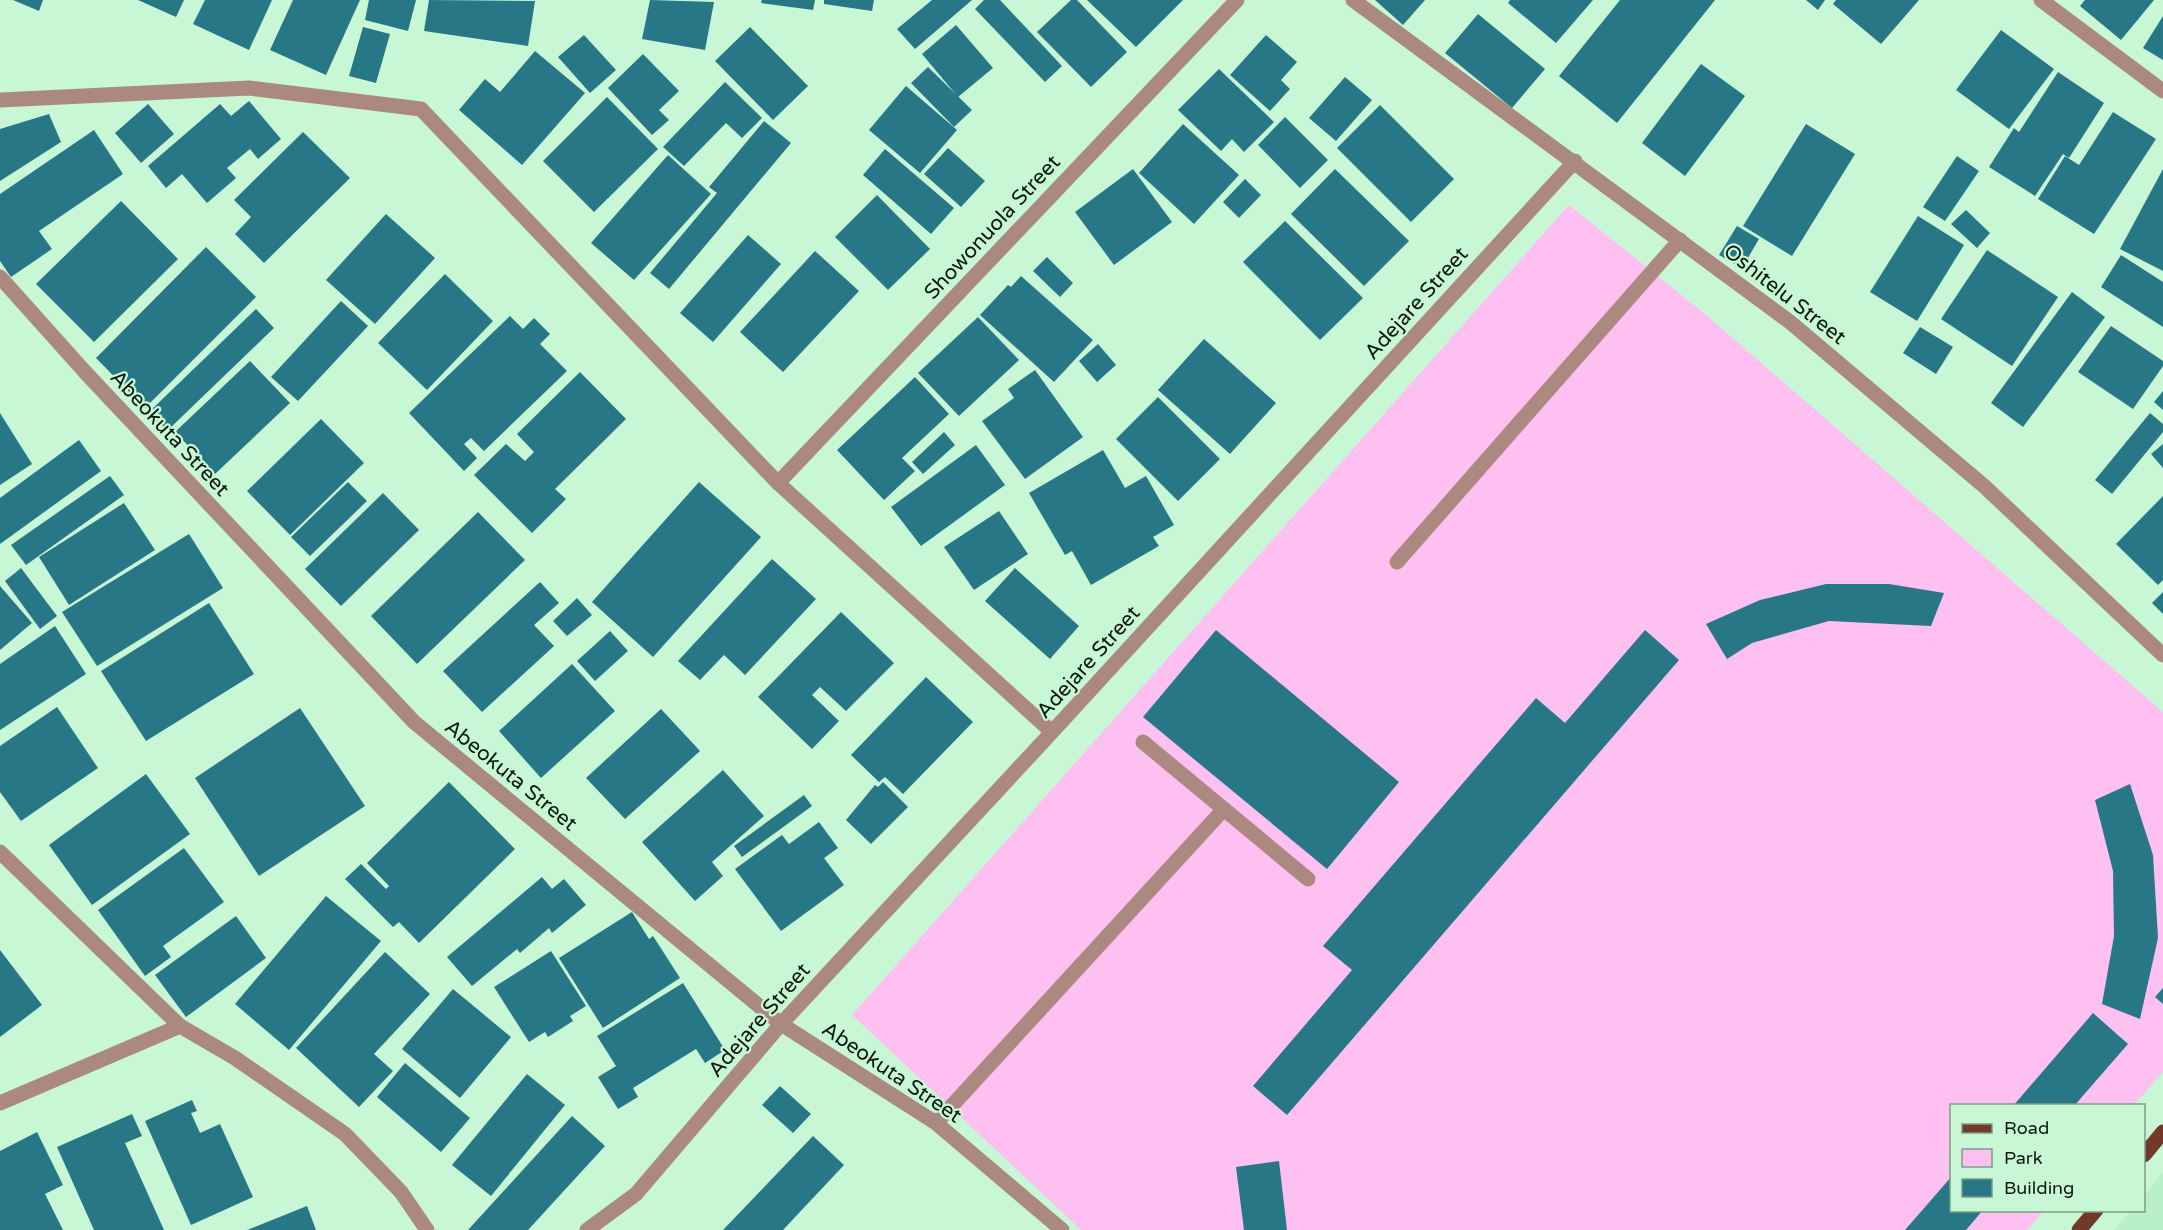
<svg xmlns="http://www.w3.org/2000/svg" width="2163" height="1230" font-family="'Varela Round',sans-serif">
	<style>
		.built { fill: #b9efc9 }
		.green { fill: #febff1 }
		.building { fill: #277787 }
		.lines { fill: none; stroke-linecap: round; stroke-linejoin: round }
		.minor { stroke: #ab8980; stroke-width: 15 }
		.major { stroke: #72392b; stroke-width: 15 }
		.labels { text-anchor: middle; stroke-width: 4.5; stroke-linejoin: round; paint-order: stroke }
		.street-label { font-size: 21px; fill: #081a0f; stroke: #c8f7d6 }
	</style>
	<rect width="100%" height="100%" fill="#c8f7d6"/>
	<path class="built" d="M 2163,1172 L 2163,1230 L 2114,1230 L 2130,1211 L 2144,1210 L 2144,1195 Z"/>
	<path class="green" d="M 1569,205 L 1705,314 L 2163,712 L 2163,1072 L 2134,1105 L 1952,1106 L 1952,1210 L 2044,1211 L 2027,1230 L 1081,1230 L 852,1015 Z"/>
	<g class="building">
		<path d="M 13,0 L 43,0 L 39,11 Z"/>
		<path d="M 138,0 L 184,0 L 176,17 Z"/>
		<path d="M 205,0 L 272,0 L 249,50 L 193,24 Z"/>
		<path d="M 293,0 L 360,0 L 326,75 L 270,50 Z"/>
		<path d="M 369,0 L 416,0 L 408,31 L 365,20 Z"/>
		<path d="M 429,0 L 535,1 L 528,46 L 424,31 Z"/>
		<path d="M 650,0 L 714,2 L 705,50 L 642,39 Z"/>
		<path d="M 762,0 L 815,0 L 813,10 L 761,3 Z"/>
		<path d="M 824,0 L 874,0 L 872,11 L 824,4 Z"/>
		<path d="M 932,0 L 972,0 L 915,49 L 897,29 Z"/>
		<path d="M 984,0 L 1000,0 L 1062,66 L 1045,82 L 975,9 Z"/>
		<path d="M 1071,0 L 1077,0 L 1127,52 L 1091,87 L 1037,32 Z"/>
		<path d="M 1087,0 L 1183,0 L 1136,47 Z"/>
		<path d="M 1375,0 L 1425,0 L 1403,25 Z"/>
		<path d="M 1510,0 L 1593,0 L 1556,43 L 1508,3 Z"/>
		<path d="M 1620,0 L 1715,0 L 1617,123 L 1559,76 Z"/>
		<path d="M 1806,0 L 1825,0 L 1818,10 Z"/>
		<path d="M 1836,0 L 1919,0 L 1881,44 L 1833,4 Z"/>
		<path d="M 2085,0 L 2154,0 L 2121,40 L 2080,6 Z"/>
		<path d="M 1478,14 L 1545,69 L 1512,108 L 1445,53 Z"/>
		<path d="M 2163,16 L 2163,60 L 2143,48 Z"/>
		<path d="M 956,25 L 993,68 L 958,97 L 922,54 Z"/>
		<path d="M 363,27 L 390,34 L 376,83 L 349,76 Z"/>
		<path d="M 750,27 L 808,86 L 773,120 L 715,61 Z"/>
		<path d="M 2001,30 L 2054,69 L 2009,129 L 1956,90 Z"/>
		<path d="M 584,35 L 616,70 L 590,93 L 558,57 Z"/>
		<path d="M 1266,35 L 1297,62 L 1281,80 L 1290,89 L 1270,111 L 1230,75 Z"/>
		<path d="M 535,51 L 585,93 L 522,165 L 459,110 L 485,79 L 500,92 Z"/>
		<path d="M 643,54 L 679,91 L 659,110 L 669,120 L 652,135 L 608,88 Z"/>
		<path d="M 1701,64 L 1745,96 L 1685,176 L 1642,143 Z"/>
		<path d="M 928,67 L 972,110 L 954,127 L 911,83 Z"/>
		<path d="M 1219,69 L 1274,122 L 1244,152 L 1232,139 L 1221,151 L 1178,110 Z"/>
		<path d="M 2058,72 L 2104,103 L 2069,158 L 2063,154 L 2035,196 L 1989,167 L 2014,128 L 2019,132 Z"/>
		<path d="M 1345,77 L 1372,100 L 1336,141 L 1309,118 Z"/>
		<path d="M 725,82 L 762,118 L 742,138 L 726,123 L 684,166 L 663,147 Z"/>
		<path d="M 906,86 L 957,130 L 920,173 L 869,130 Z"/>
		<path d="M 607,97 L 658,149 L 594,212 L 543,161 Z"/>
		<path d="M 249,101 L 281,139 L 258,159 L 250,149 L 227,168 L 236,178 L 207,203 L 182,174 L 166,188 L 148,166 L 220,104 L 231,116 Z"/>
		<path d="M 148,104 L 174,134 L 141,163 L 115,133 Z"/>
		<path d="M 1380,105 L 1454,179 L 1411,222 L 1337,148 Z"/>
		<path d="M 2113,112 L 2156,139 L 2094,234 L 2038,199 L 2065,156 L 2079,165 Z"/>
		<path d="M 49,114 L 61,142 L 0,181 L 0,129 Z"/>
		<path d="M 1285,117 L 1328,160 L 1300,188 L 1258,145 Z"/>
		<path d="M 764,121 L 791,143 L 669,289 L 650,273 L 717,193 L 709,187 Z"/>
		<path d="M 1183,124 L 1239,175 L 1194,224 L 1139,173 Z"/>
		<path d="M 1806,124 L 1855,154 L 1792,256 L 1743,226 Z"/>
		<path d="M 94,130 L 123,174 L 39,231 L 52,249 L 11,277 L 0,261 L 0,194 Z"/>
		<path d="M 303,132 L 350,178 L 264,263 L 235,234 L 251,217 L 234,200 Z"/>
		<path d="M 948,148 L 985,181 L 961,207 L 924,174 Z"/>
		<path d="M 885,149 L 954,208 L 931,234 L 863,175 Z"/>
		<path d="M 668,155 L 711,194 L 634,280 L 591,243 Z"/>
		<path d="M 1957,156 L 1979,171 L 1945,221 L 1923,207 Z"/>
		<path d="M 1133,169 L 1172,222 L 1114,265 L 1075,212 Z"/>
		<path d="M 1335,169 L 1409,241 L 1364,286 L 1291,214 Z"/>
		<path d="M 2163,169 L 2163,271 L 2120,249 Z"/>
		<path d="M 1245,179 L 1261,195 L 1239,218 L 1223,202 Z"/>
		<path d="M 877,195 L 930,249 L 888,290 L 835,237 Z"/>
		<path d="M 121,201 L 178,259 L 94,342 L 36,284 Z"/>
		<path d="M 1966,210 L 1990,233 L 1977,248 L 1951,224 Z"/>
		<path d="M 386,214 L 435,258 L 375,324 L 326,280 Z"/>
		<path d="M 1918,216 L 1964,245 L 1917,321 L 1870,292 Z"/>
		<path d="M 1285,221 L 1363,298 L 1320,340 L 1243,262 Z"/>
		<path d="M 1737,226 L 1759,239 L 1742,268 L 1719,255 Z"/>
		<path d="M 748,235 L 781,264 L 713,342 L 680,313 Z"/>
		<path d="M 206,247 L 256,297 L 145,408 L 96,358 Z"/>
		<path d="M 1987,250 L 2058,297 L 2012,366 L 1941,319 Z"/>
		<path d="M 815,251 L 859,291 L 783,372 L 740,332 Z"/>
		<path d="M 2121,255 L 2163,282 L 2163,327 L 2101,287 Z"/>
		<path d="M 1047,257 L 1073,283 L 1060,297 L 1033,271 Z"/>
		<path d="M 445,274 L 493,321 L 427,390 L 378,343 Z"/>
		<path d="M 1021,276 L 1093,340 L 1054,382 L 980,315 L 1008,285 L 1011,287 Z"/>
		<path d="M 2072,292 L 2105,317 L 2023,427 L 1991,403 Z"/>
		<path d="M 341,301 L 368,326 L 298,401 L 271,377 Z"/>
		<path d="M 256,309 L 274,328 L 167,431 L 149,412 Z"/>
		<path d="M 510,316 L 523,329 L 534,318 L 550,334 L 540,344 L 567,371 L 484,451 L 471,438 L 464,444 L 477,458 L 464,471 L 409,413 Z"/>
		<path d="M 978,317 L 1019,360 L 959,416 L 918,373 Z"/>
		<path d="M 2111,326 L 2163,361 L 2163,366 L 2133,409 L 2078,372 Z"/>
		<path d="M 1920,327 L 1953,347 L 1936,374 L 1903,353 Z"/>
		<path d="M 1204,339 L 1276,403 L 1230,454 L 1158,390 Z"/>
		<path d="M 1098,344 L 1116,365 L 1097,382 L 1079,361 Z"/>
		<path d="M 250,361 L 290,403 L 215,474 L 175,432 Z"/>
		<path d="M 1035,370 L 1083,437 L 1025,479 L 982,421 L 1014,398 L 1008,389 Z"/>
		<path d="M 580,372 L 626,419 L 555,489 L 566,499 L 532,533 L 474,475 L 506,444 L 525,461 L 534,452 L 517,434 Z"/>
		<path d="M 915,377 L 949,414 L 902,458 L 915,471 L 884,500 L 837,450 Z"/>
		<path d="M 2163,391 L 2163,410 L 2154,402 Z"/>
		<path d="M 1158,397 L 1220,459 L 1178,501 L 1116,439 Z"/>
		<path d="M 0,413 L 32,464 L 0,485 Z"/>
		<path d="M 2150,413 L 2163,424 L 2163,432 L 2112,494 L 2095,480 Z"/>
		<path d="M 321,419 L 364,463 L 290,535 L 247,491 Z"/>
		<path d="M 944,432 L 955,445 L 923,474 L 912,462 Z"/>
		<path d="M 79,440 L 101,471 L 0,544 L 0,498 Z"/>
		<path d="M 2163,444 L 2163,468 L 2151,454 Z"/>
		<path d="M 976,445 L 1005,485 L 921,546 L 891,507 Z"/>
		<path d="M 1103,450 L 1125,488 L 1146,476 L 1174,525 L 1153,537 L 1159,546 L 1091,585 L 1072,551 L 1065,555 L 1029,493 Z"/>
		<path d="M 110,476 L 124,495 L 26,565 L 11,545 Z"/>
		<path d="M 348,482 L 367,501 L 310,556 L 291,537 Z"/>
		<path d="M 699,482 L 761,537 L 653,657 L 592,602 Z"/>
		<path d="M 383,493 L 419,530 L 341,606 L 305,569 Z"/>
		<path d="M 2163,496 L 2163,580 L 2158,585 L 2116,544 Z"/>
		<path d="M 124,503 L 155,550 L 69,605 L 39,557 Z"/>
		<path d="M 999,511 L 1028,554 L 974,590 L 944,547 Z"/>
		<path d="M 478,512 L 525,560 L 417,664 L 371,616 Z"/>
		<path d="M 189,534 L 223,588 L 97,666 L 62,612 Z"/>
		<path d="M 772,559 L 816,599 L 745,675 L 724,655 L 700,680 L 678,661 Z"/>
		<path d="M 21,568 L 57,616 L 40,629 L 5,581 Z"/>
		<path d="M 1015,568 L 1079,626 L 1050,659 L 985,601 Z"/>
		<path d="M 540,582 L 559,603 L 534,625 L 554,646 L 482,712 L 443,671 Z"/>
		<path d="M 1826,584 L 1889,584 L 1944,593 L 1931,626 L 1829,621 L 1752,643 L 1727,659 L 1706,624 L 1760,600 Z"/>
		<path d="M 0,586 L 32,623 L 0,650 Z"/>
		<path d="M 2163,592 L 2163,614 L 2152,603 Z"/>
		<path d="M 577,598 L 592,615 L 567,636 L 553,621 Z"/>
		<path d="M 209,603 L 254,674 L 146,741 L 101,671 Z"/>
		<path d="M 841,612 L 894,663 L 846,711 L 820,687 L 812,695 L 839,721 L 812,749 L 758,697 Z"/>
		<path d="M 55,626 L 86,674 L 0,730 L 0,664 Z"/>
		<path d="M 1216,630 L 1399,782 L 1327,869 L 1143,717 Z"/>
		<path d="M 1645,630 L 1679,660 L 1287,1115 L 1253,1086 L 1352,970 L 1323,946 L 1536,698 L 1565,723 Z"/>
		<path d="M 610,631 L 628,651 L 595,681 L 577,661 Z"/>
		<path d="M 572,664 L 615,711 L 541,778 L 499,731 Z"/>
		<path d="M 926,677 L 973,722 L 903,794 L 885,777 L 879,782 L 851,755 Z"/>
		<path d="M 57,707 L 98,768 L 21,821 L 0,792 L 0,746 Z"/>
		<path d="M 300,708 L 365,806 L 259,876 L 195,778 Z"/>
		<path d="M 661,709 L 700,751 L 625,819 L 586,778 Z"/>
		<path d="M 723,770 L 764,816 L 712,862 L 723,876 L 695,901 L 642,842 Z"/>
		<path d="M 146,774 L 190,834 L 92,905 L 49,845 Z"/>
		<path d="M 449,782 L 515,849 L 419,943 L 399,922 L 393,927 L 345,879 L 361,864 L 386,889 L 389,886 L 367,863 Z"/>
		<path d="M 883,782 L 908,807 L 871,844 L 846,820 L 875,785 L 878,787 Z"/>
		<path d="M 2130,784 L 2153,855 L 2158,938 L 2140,1019 L 2102,1004 L 2114,936 L 2113,871 L 2095,800 Z"/>
		<path d="M 804,795 L 812,806 L 742,857 L 734,846 Z"/>
		<path d="M 819,822 L 838,848 L 824,858 L 844,885 L 781,931 L 735,869 L 782,835 L 789,844 Z"/>
		<path d="M 184,848 L 224,902 L 163,946 L 171,957 L 145,976 L 98,910 Z"/>
		<path d="M 542,877 L 552,889 L 564,879 L 586,905 L 552,933 L 549,928 L 520,953 L 517,949 L 472,986 L 447,957 Z"/>
		<path d="M 326,896 L 381,941 L 289,1050 L 235,1004 Z"/>
		<path d="M 632,912 L 649,939 L 653,936 L 680,978 L 603,1028 L 559,958 Z"/>
		<path d="M 236,916 L 266,958 L 186,1017 L 155,975 Z"/>
		<path d="M 0,950 L 42,1005 L 0,1037 Z"/>
		<path d="M 551,951 L 586,1006 L 570,1016 L 573,1021 L 548,1037 L 545,1032 L 529,1042 L 494,987 Z"/>
		<path d="M 385,952 L 430,994 L 374,1054 L 393,1071 L 359,1107 L 296,1048 Z"/>
		<path d="M 683,983 L 725,1050 L 705,1063 L 696,1049 L 633,1088 L 638,1097 L 618,1109 L 598,1077 L 616,1066 L 597,1036 Z"/>
		<path d="M 2163,988 L 2163,1004 L 2155,997 Z"/>
		<path d="M 453,989 L 511,1037 L 460,1098 L 402,1049 Z"/>
		<path d="M 2093,1013 L 2128,1044 L 2074,1106 L 2013,1106 Z"/>
		<path d="M 405,1063 L 470,1118 L 441,1152 L 377,1097 Z"/>
		<path d="M 527,1074 L 565,1105 L 491,1196 L 452,1165 Z"/>
		<path d="M 780,1086 L 811,1114 L 793,1133 L 762,1105 Z"/>
		<path d="M 192,1100 L 197,1111 L 191,1113 L 200,1133 L 220,1124 L 253,1197 L 191,1225 L 145,1121 Z"/>
		<path d="M 132,1114 L 142,1136 L 125,1143 L 164,1230 L 94,1230 L 57,1147 Z"/>
		<path d="M 572,1116 L 605,1146 L 528,1230 L 468,1230 Z"/>
		<path d="M 37,1132 L 63,1185 L 45,1194 L 63,1230 L 0,1230 L 0,1151 Z"/>
		<path d="M 813,1136 L 844,1165 L 783,1230 L 723,1230 Z"/>
		<path d="M 1279,1161 L 1287,1230 L 1244,1230 L 1236,1167 Z"/>
		<path d="M 1952,1176 L 1952,1210 L 1983,1210 L 1966,1230 L 1905,1230 Z"/>
		<path d="M 307,1206 L 316,1230 L 247,1230 Z"/>
	</g>
	<g class="lines">
		<g class="minor">
			<path d="M 1353,0 L 1790,322 L 1984,486 L 2163,655"/>
			<path d="M 2041,0 L 2163,91"/>
			<path d="M 0,100 L 249,88 L 421,109 L 778,483 L 1052,732"/>
			<path d="M 0,277 L 85,372 L 414,722 L 781,1024 L 936,1123 L 1062,1230"/>
			<path d="M 778,483 L 1237,0"/>
			<path d="M 1397,562 L 1680,240"/>
			<path d="M 1143,742 L 1308,879"/>
			<path d="M 0,852 L 180,1026 L 235,1058 L 345,1134 L 401,1192 L 427,1230"/>
			<path d="M 0,1103 L 180,1026"/>
			<path d="M 936,1123 L 1224,809"/>
			<path d="M 587,1230 L 636,1194 L 781,1024 L 1052,732 L 1575,161"/>
		</g>
		<g class="major">
			<path d="M 2144,1155 L 2163,1132"/>
			<path d="M 2079,1230 L 2096,1210"/>
		</g>
	</g>
	<g class="labels">
		<g class="street-label">
			<text transform="translate(992 227) rotate(-47)" y="7">Showonuola Street</text>
			<text transform="translate(1785 294) rotate(38)" y="7">Oshitelu Street</text>
			<text transform="translate(1416 303) rotate(-48)" y="7">Adejare Street</text>
			<text transform="translate(170 433) rotate(47)" y="7">Abeokuta Street</text>
			<text transform="translate(1088 662) rotate(-48)" y="7">Adejare Street</text>
			<text transform="translate(511 775) rotate(39)" y="7">Abeokuta Street</text>
			<text transform="translate(759 1020) rotate(-49)" y="7">Adejare Street</text>
			<text transform="translate(892 1072) rotate(34)" y="7">Abeokuta Street</text>
		</g>
	</g>
	<rect x="1950" y="1104" width="195" height="108" fill="#c8f7d6" stroke="#7b9f86" stroke-width="1.5"/>
	<rect x="1962" y="1124" width="30" height="9" fill="#72392b" stroke="#7b9f86" stroke-width="1.5"/>
	<text x="2004" y="1134" font-size="18" fill="#081a0f">Road</text>
	<rect x="1962" y="1149" width="30" height="18" fill="#febff1" stroke="#7b9f86" stroke-width="1.5"/>
	<text x="2004" y="1164" font-size="18" fill="#081a0f">Park</text>
	<rect x="1962" y="1179" width="30" height="18" fill="#277787" stroke="#7b9f86" stroke-width="1.5"/>
	<text x="2004" y="1194" font-size="18" fill="#081a0f">Building</text>
</svg>
